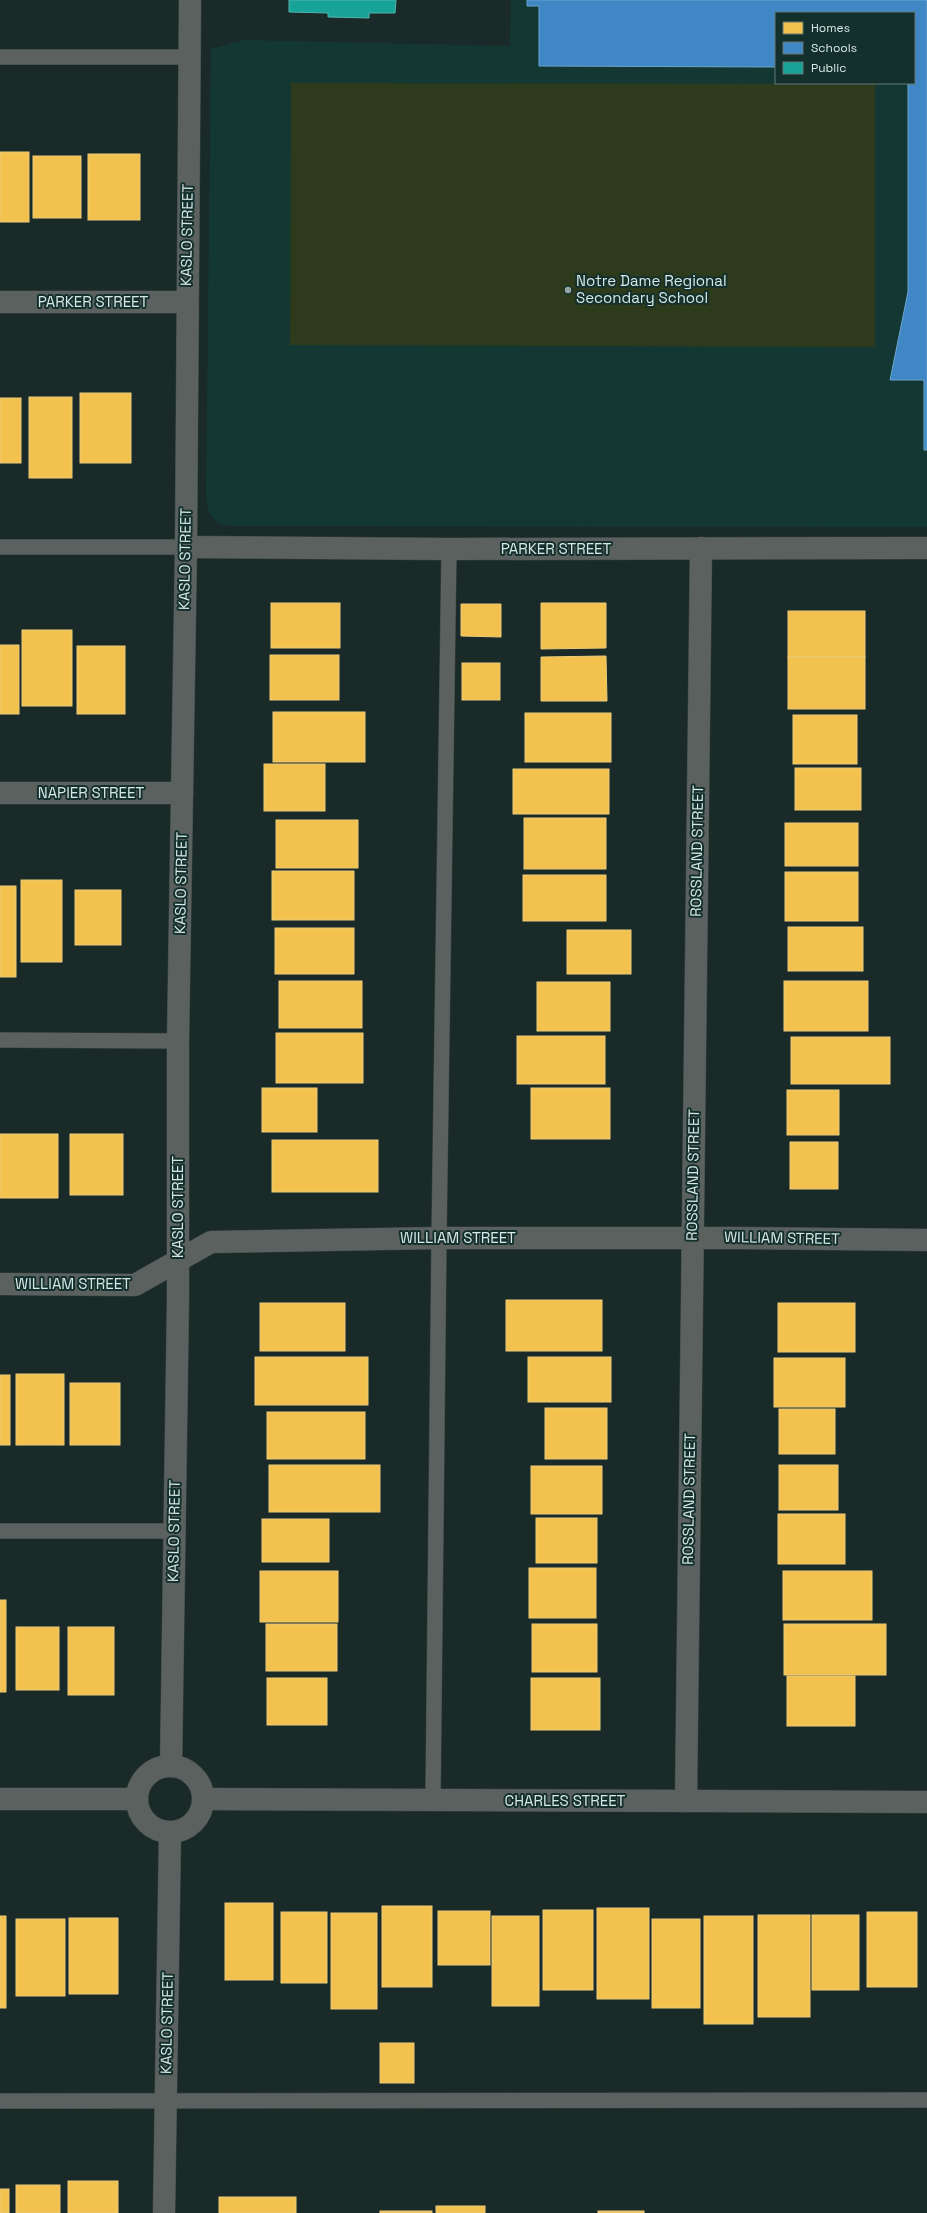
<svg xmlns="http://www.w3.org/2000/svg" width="927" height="2213" font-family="'Space Grotesk',sans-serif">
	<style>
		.built { fill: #133833; fill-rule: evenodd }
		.green { fill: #2d3a1b }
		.homes { fill: #f2c14e; stroke: #eacc7b }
		.schools { fill: #3f88c5; stroke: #6da4cf }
		.public { fill: #17a398; stroke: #51b7af }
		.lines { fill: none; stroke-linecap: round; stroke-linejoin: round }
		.lane-casing { stroke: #3a4745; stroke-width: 16 }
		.street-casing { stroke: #3a4745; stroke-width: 23 }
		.lane { stroke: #5b615e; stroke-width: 15 }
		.street { stroke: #5b615e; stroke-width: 22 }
		.poi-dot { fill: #95a5a3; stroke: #14302d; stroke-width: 1.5 }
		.labels { text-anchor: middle; stroke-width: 4; stroke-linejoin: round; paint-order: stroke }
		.street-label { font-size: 15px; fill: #d7e7e5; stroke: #14302d }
		.poi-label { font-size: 15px; fill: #d7e7e5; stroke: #14302d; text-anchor: start }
	</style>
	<rect width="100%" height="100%" fill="#1a2a28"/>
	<path class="built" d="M 511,0 L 927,0 L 927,527 L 231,526 L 218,523 L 209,513 L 206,497 L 211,49 L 243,40 L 510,46 ZM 776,13 L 914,13 L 914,83 L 776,83 Z"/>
	<path class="green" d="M 291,83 L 875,84 L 875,347 L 290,345 Z"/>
	<g class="homes">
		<rect x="0" y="152" width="29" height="70"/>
		<rect x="88" y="154" width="52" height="66"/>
		<rect x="33" y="156" width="48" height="62"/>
		<rect x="80" y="393" width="51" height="70"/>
		<rect x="29" y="397" width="43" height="81"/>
		<rect x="0" y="398" width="21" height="65"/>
		<rect x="271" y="603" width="69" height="45"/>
		<path d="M 541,603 L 606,603 L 606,648 L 541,649 Z"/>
		<path d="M 461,604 L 501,604 L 501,637 L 461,636 Z"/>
		<rect x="788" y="611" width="77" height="46"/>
		<rect x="22" y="630" width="50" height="76"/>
		<rect x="0" y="645" width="19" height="69"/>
		<rect x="77" y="646" width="48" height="68"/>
		<rect x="270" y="655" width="69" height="45"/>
		<path d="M 606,656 L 607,701 L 541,701 L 541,657 Z"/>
		<rect x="788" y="657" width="77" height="52"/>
		<rect x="462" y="663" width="38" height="37"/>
		<rect x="273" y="712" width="92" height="50"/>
		<rect x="525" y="713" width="86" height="49"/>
		<rect x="793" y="715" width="64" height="49"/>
		<rect x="264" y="764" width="61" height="47"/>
		<rect x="795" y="768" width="66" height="42"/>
		<rect x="513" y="769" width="96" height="45"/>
		<rect x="524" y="818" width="82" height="51"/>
		<rect x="276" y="820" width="82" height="48"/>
		<rect x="785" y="823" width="73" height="43"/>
		<rect x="272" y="871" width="82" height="49"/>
		<rect x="785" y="872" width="73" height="49"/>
		<rect x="523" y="875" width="83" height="46"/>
		<rect x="21" y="880" width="41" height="82"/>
		<rect x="0" y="886" width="16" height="91"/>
		<rect x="75" y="890" width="46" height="55"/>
		<rect x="788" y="927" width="75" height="44"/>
		<rect x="275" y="928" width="79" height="46"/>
		<rect x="567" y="930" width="64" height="44"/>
		<rect x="279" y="981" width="83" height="47"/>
		<rect x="784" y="981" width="84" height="50"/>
		<rect x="537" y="982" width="73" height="49"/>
		<rect x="276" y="1033" width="87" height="50"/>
		<rect x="517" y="1036" width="88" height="48"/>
		<rect x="791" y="1037" width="99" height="47"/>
		<rect x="262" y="1088" width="55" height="44"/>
		<rect x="531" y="1088" width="79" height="51"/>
		<rect x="787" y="1090" width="52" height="45"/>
		<rect x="0" y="1134" width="58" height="64"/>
		<rect x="70" y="1134" width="53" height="61"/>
		<rect x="272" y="1140" width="106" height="52"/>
		<rect x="790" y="1142" width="48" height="47"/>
		<rect x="506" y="1300" width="96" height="51"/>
		<rect x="260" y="1303" width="85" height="48"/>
		<rect x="778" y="1303" width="77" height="49"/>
		<rect x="255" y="1357" width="113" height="48"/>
		<rect x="528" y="1357" width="83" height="45"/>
		<rect x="774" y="1358" width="71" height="49"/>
		<rect x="16" y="1374" width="48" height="71"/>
		<rect x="0" y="1375" width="10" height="70"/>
		<rect x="70" y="1383" width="50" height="62"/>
		<rect x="545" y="1408" width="62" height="51"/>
		<rect x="779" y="1409" width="56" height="45"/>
		<rect x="267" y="1412" width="98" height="47"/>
		<rect x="269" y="1465" width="111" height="47"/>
		<rect x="779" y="1465" width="59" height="45"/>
		<rect x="531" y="1466" width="71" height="48"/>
		<rect x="778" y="1514" width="67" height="50"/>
		<rect x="536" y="1518" width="61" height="45"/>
		<rect x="262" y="1519" width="67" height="43"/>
		<rect x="529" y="1568" width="67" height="50"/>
		<rect x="260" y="1571" width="78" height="51"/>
		<rect x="783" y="1571" width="89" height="49"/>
		<rect x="0" y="1600" width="6" height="92"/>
		<rect x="266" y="1624" width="71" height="47"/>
		<rect x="532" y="1624" width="65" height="48"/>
		<rect x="784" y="1624" width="102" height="51"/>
		<rect x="16" y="1627" width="43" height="63"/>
		<rect x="68" y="1627" width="46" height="68"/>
		<rect x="787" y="1676" width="68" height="50"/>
		<rect x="267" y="1678" width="60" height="47"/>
		<rect x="531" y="1678" width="69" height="52"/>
		<rect x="225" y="1903" width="48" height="77"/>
		<rect x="382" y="1906" width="50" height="81"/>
		<rect x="597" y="1908" width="52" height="91"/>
		<rect x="543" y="1910" width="50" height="80"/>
		<rect x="438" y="1911" width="52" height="54"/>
		<rect x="281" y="1912" width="46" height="71"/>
		<rect x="867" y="1912" width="50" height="75"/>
		<rect x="331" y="1913" width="46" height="96"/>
		<rect x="758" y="1915" width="52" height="102"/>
		<rect x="812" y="1915" width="47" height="75"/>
		<rect x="0" y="1916" width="6" height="92"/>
		<rect x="492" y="1916" width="47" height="90"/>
		<rect x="704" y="1916" width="49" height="108"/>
		<rect x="69" y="1918" width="49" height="76"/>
		<rect x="16" y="1919" width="49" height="77"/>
		<rect x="652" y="1919" width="48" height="89"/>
		<rect x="380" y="2043" width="34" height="40"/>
		<rect x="68" y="2181" width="50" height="32"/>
		<rect x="16" y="2185" width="44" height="28"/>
		<rect x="0" y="2189" width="9" height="24"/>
		<rect x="219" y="2197" width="77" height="16"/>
		<rect x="436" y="2206" width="49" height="7"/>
		<rect x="380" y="2211" width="52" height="2"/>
		<rect x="598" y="2211" width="46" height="2"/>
	</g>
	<path class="schools" d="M 527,0 L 927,0 L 927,450 L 924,450 L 924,380 L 890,380 L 908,292 L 908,83 L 914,83 L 914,13 L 776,13 L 776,67 L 539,66 L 539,6 L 527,6 Z"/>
	<path class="public" d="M 289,0 L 396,0 L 395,13 L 369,13 L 369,18 L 328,17 L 328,13 L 289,12 Z"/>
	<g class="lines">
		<g class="lane-casing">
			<g id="lane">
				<path d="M 0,57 L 190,57"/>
				<path d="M 0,547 L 186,547"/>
				<path d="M 0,1040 L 178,1041"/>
				<path d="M 0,1531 L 174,1531"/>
				<path d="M 433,1800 L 439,1238 L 449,549"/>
				<path d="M 0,2101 L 927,2100"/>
			</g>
		</g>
		<g class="street-casing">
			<g id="street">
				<path d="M 0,302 L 187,302"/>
				<path d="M 186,547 L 449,549 L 927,548"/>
				<path d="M 0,793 L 182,793"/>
				<path d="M 0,1284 L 135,1285 L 211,1242 L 439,1238 L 730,1238 L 927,1240"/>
				<circle cx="170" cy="1799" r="33"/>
				<path d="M 171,1766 L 178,1298 L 178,1041 L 186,547 L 190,0"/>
				<path d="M 0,1799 L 137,1799"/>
				<path d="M 204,1799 L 927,1802"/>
				<path d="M 686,1801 L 701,548"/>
				<path d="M 164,2213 L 170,1833"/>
			</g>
		</g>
		<use href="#lane" class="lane"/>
		<use href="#street" class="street"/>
	</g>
	<circle class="poi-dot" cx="568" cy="290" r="4"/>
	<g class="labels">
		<g class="street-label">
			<text transform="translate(187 235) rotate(-89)" y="5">KASLO STREET</text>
			<text x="93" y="307">PARKER STREET</text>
			<text x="556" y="554">PARKER STREET</text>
			<text transform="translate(185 559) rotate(-89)" y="5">KASLO STREET</text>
			<text x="91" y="798">NAPIER STREET</text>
			<text transform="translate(697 851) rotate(-89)" y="5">ROSSLAND STREET</text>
			<text transform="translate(181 883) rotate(-89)" y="5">KASLO STREET</text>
			<text transform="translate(693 1175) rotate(-89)" y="5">ROSSLAND STREET</text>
			<text transform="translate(178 1207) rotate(-90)" y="5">KASLO STREET</text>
			<text x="458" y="1243">WILLIAM STREET</text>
			<text transform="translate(782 1238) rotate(1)" y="5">WILLIAM STREET</text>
			<text x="73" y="1289">WILLIAM STREET</text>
			<text transform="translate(689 1499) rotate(-89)" y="5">ROSSLAND STREET</text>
			<text transform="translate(174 1531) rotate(-89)" y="5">KASLO STREET</text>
			<text x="565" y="1806">CHARLES STREET</text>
			<text transform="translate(167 2023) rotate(-89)" y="5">KASLO STREET</text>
		</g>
		<g class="poi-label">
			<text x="576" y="286">Notre Dame Regional<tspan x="576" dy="17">Secondary School</tspan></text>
		</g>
	</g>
	<rect x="775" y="12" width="140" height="72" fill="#14302d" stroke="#627977"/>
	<rect x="783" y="22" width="20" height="12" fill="#f2c14e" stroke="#627977"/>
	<text x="811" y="32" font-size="12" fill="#d7e7e5">Homes</text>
	<rect x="783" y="42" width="20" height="12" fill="#3f88c5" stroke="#627977"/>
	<text x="811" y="52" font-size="12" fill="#d7e7e5">Schools</text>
	<rect x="783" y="62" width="20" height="12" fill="#17a398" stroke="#627977"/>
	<text x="811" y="72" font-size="12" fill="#d7e7e5">Public</text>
</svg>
